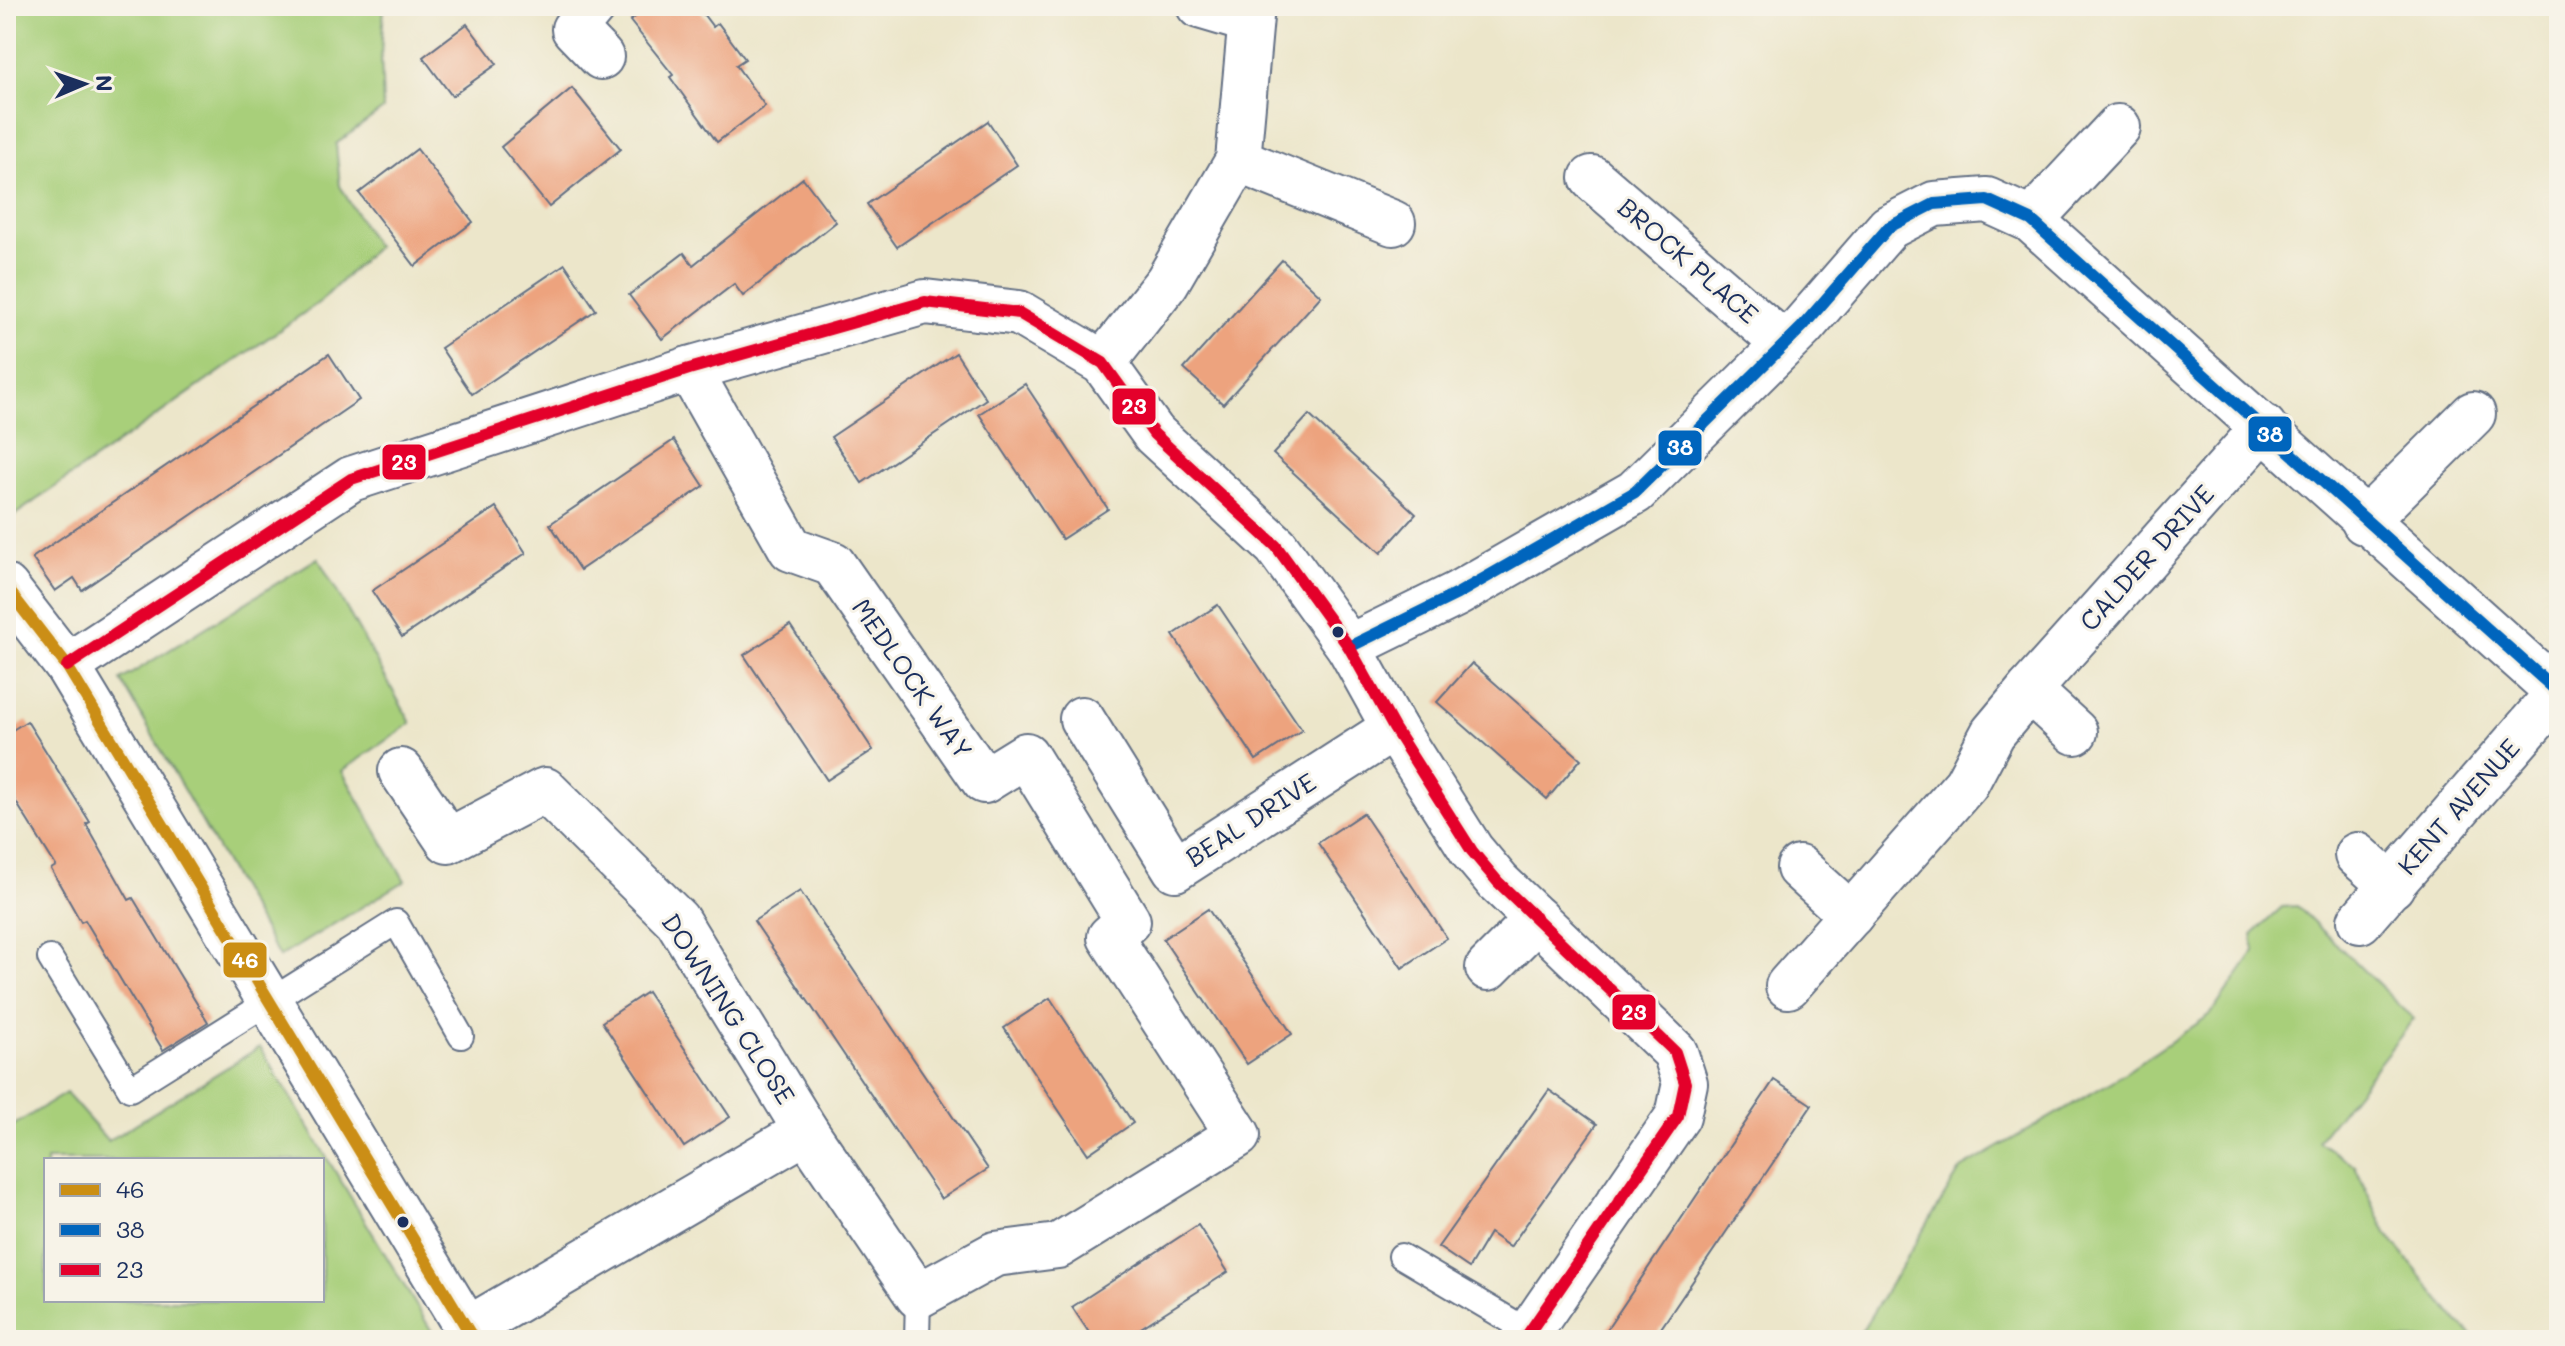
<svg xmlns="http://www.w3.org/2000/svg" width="2565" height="1346" font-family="Mali,sans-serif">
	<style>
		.green { fill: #a8cf7a; stroke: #627f6c; stroke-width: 2; fill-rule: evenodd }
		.building { fill: #eda37e }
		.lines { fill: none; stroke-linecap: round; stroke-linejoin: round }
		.lane-casing { stroke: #646f84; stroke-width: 28 }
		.street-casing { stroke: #646f84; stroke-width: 48 }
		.lane { stroke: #fff; stroke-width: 24 }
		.street { stroke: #fff; stroke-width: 44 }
		.bus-1-casing { stroke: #f7f3e8; stroke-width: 18 }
		.bus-2-casing { stroke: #f7f3e8; stroke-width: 18 }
		.bus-3-casing { stroke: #f7f3e8; stroke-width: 18 }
		.bus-1 { stroke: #cb8e13; stroke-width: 12 }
		.bus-2 { stroke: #0065bd; stroke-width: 12 }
		.bus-3 { stroke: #e4002b; stroke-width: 12 }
		.bus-dot { fill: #1b2f5e; stroke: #f7f3e8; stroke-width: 3 }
		.labels { text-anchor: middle; stroke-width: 6; stroke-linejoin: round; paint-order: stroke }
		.street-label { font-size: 26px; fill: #1b2f5e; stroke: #f7f3e8 }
		.line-badge { stroke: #f7f3e8; stroke-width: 3 }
		.badge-label { font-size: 22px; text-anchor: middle; font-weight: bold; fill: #fff }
	</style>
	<rect width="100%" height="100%" fill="#f7f3e8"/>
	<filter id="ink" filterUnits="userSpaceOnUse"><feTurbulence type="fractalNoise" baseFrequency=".0125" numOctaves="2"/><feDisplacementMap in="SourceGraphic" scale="16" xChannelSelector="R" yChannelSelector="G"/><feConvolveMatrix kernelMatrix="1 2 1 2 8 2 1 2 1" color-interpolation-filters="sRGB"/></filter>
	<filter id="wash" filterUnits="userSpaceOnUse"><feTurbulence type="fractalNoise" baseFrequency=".006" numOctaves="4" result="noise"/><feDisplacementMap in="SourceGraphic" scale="32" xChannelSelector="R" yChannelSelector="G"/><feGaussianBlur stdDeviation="1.8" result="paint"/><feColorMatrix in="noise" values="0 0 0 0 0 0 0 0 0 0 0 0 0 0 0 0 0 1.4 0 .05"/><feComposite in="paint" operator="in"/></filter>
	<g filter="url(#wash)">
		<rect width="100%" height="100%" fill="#ece6ca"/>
		<g class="green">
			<path d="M 6,6 L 384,6 L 381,55 L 383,109 L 336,144 L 340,186 L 376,247 L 321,301 L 6,521 Z"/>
			<path d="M 318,558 L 411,723 L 342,771 L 405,881 L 279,957 L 121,680 Z"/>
			<path d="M 2297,906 L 2414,1019 L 2318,1141 L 2355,1166 L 2386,1233 L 2458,1322 L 2477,1340 L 1856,1340 L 1961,1169 L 2116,1079 L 2211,1014 L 2255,951 L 2252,935 L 2282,907 Z"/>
			<path d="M 260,1047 L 437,1340 L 8,1340 L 6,1130 L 66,1093 L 108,1141 ZM 46,1160 L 322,1160 L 322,1300 L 46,1300 Z"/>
		</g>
		<g id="blocks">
			<g class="building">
				<path d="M 649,6 L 697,6 L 713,27 L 718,23 L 745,59 L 736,65 L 765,106 L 717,142 L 670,77 L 673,75 L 630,21 Z"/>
				<path d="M 467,24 L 497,64 L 452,96 L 423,57 Z"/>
				<path d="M 572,88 L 621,149 L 549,207 L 501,147 Z"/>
				<path d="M 988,121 L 1017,165 L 897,247 L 867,204 Z"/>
				<path d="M 417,149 L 473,222 L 415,266 L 359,193 Z"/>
				<path d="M 803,178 L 836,222 L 743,296 L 734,284 L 662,339 L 629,295 L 684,253 L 693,265 Z"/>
				<path d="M 1282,260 L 1321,296 L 1223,404 L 1184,369 Z"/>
				<path d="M 565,264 L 596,310 L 472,394 L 441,348 Z"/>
				<path d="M 956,353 L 986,399 L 862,483 L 831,437 Z"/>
				<path d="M 329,354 L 359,400 L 82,590 L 74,578 L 55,591 L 32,558 Z"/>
				<path d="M 1025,384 L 1108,509 L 1062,539 L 979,414 Z"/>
				<path d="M 1309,415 L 1416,514 L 1381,553 L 1273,454 Z"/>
				<path d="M 674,440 L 704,486 L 580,570 L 550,524 Z"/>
				<path d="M 496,507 L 526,553 L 402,637 L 372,591 Z"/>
				<path d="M 1218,605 L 1302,730 L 1256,760 L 1173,635 Z"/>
				<path d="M 790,625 L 873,750 L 827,780 L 744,655 Z"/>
				<path d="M 1472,663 L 1581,759 L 1547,799 L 1437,702 Z"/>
				<path d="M 27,721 L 90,822 L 86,824 L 129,900 L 133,898 L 208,1022 L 163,1050 L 85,920 L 81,922 L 51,869 L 56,866 L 6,786 L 6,734 Z"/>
				<path d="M 1363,813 L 1447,938 L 1402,968 L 1318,843 Z"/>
				<path d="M 800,891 L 988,1169 L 941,1199 L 754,921 Z"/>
				<path d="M 1208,909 L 1292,1034 L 1247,1064 L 1163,939 Z"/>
				<path d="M 647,992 L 730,1117 L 684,1147 L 602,1022 Z"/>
				<path d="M 1050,998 L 1133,1123 L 1088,1154 L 1004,1028 Z"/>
				<path d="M 1774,1080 L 1812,1105 L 1653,1340 L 1600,1340 Z"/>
				<path d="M 1549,1090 L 1597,1124 L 1510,1247 L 1490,1233 L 1469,1268 L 1438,1247 Z"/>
				<path d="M 1198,1225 L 1228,1272 L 1122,1340 L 1094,1340 L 1072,1307 Z"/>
			</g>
		</g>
	</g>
	<g filter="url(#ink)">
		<use href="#blocks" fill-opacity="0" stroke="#646f84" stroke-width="2"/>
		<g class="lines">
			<g class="lane-casing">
				<g id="lane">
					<path d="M 50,958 L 130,1089 L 396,922 L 461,1036"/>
					<path d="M 1401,1256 L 1528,1331"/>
					<path d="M 917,1340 L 918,1296"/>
				</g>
			</g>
			<g class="street-casing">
				<g id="street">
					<path d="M 593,6 L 574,29 L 601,57"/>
					<path d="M 1199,6 L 1250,21"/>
					<path d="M 1238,160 L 1393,223"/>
					<path d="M 1592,178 L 1784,344"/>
					<path d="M 2031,220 L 2118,127"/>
					<path d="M 1103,363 L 1167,282 L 1238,160 L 1252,6"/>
					<path d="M 2364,522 L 2473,414"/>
					<path d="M 6,587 L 67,666 L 474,1340"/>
					<path d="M 1349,647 L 1457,594 L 1635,492 L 1802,327 L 1889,227 L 1934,204 L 1987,200 L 2031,220 L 2559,693"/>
					<path d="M 67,666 L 351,479 L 689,369 L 925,302 L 1019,313 L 1103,363 L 1154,434 L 1276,546 L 1349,647 L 1394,728 L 1472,851 L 1498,882 L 1675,1052 L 1685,1083 L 1678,1116 L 1524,1340"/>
					<path d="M 1082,719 L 1175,869 L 1394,728"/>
					<path d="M 2075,732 L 2029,690 L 2264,427"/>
					<path d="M 401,771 L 448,841 L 545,790 L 677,920 L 806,1131 L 918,1296 L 995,1254 L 1058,1246 L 1238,1135 L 1110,937 L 1128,921 L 1026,755 L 984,781 L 833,564 L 791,549 L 689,369"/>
					<path d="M 2357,855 L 2392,886"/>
					<path d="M 1799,868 L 1851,915"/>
					<path d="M 2360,921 L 2558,693"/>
					<path d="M 1488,968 L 1537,919"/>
					<path d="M 1788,986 L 1966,784 L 1993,733 L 2029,690"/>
					<path d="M 468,1329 L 806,1131"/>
				</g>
			</g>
			<use href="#lane" class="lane"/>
			<use href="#street" class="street"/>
			<g class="bus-1-casing">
				<path id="bus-1" d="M 6,587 L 67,666 L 474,1340"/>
			</g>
			<g class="bus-2-casing">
				<path id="bus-2" d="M 1349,647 L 1457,594 L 1635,492 L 1802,327 L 1889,227 L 1934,204 L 1987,200 L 2031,220 L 2559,693"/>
			</g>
			<g class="bus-3-casing">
				<path id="bus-3" d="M 67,666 L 351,479 L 689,369 L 925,302 L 1019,313 L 1103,363 L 1154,434 L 1276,546 L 1349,647 L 1394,728 L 1472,851 L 1498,882 L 1675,1052 L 1685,1083 L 1678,1116 L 1524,1340"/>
			</g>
			<use href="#bus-1" class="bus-1"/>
			<use href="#bus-2" class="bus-2"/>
			<use href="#bus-3" class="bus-3"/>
		</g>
	</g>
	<g class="bus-dot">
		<circle cx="1338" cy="632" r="7"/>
		<circle cx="403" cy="1222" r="7"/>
	</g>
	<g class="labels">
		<g class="street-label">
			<text transform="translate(1688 261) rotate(41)" y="9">BROCK PLACE</text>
			<text transform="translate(2147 558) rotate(-48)" y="9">CALDER DRIVE</text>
			<text transform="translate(912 679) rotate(55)" y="9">MEDLOCK WAY</text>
			<text transform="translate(2459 807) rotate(-49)" y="9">KENT AVENUE</text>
			<text transform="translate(1251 820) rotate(-33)" y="9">BEAL DRIVE</text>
			<text transform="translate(728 1009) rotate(57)" y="9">DOWNING CLOSE</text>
		</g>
	</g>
	<g class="line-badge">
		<rect x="1111" y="387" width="46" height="39" rx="8" fill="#e4002b"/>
		<rect x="2247" y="415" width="46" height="38" rx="8" fill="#0065bd"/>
		<rect x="1657" y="429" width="46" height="38" rx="8" fill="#0065bd"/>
		<rect x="381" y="443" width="46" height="38" rx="8" fill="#e4002b"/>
		<rect x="222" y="941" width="46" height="38" rx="8" fill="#cb8e13"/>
		<rect x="1611" y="993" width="46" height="38" rx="8" fill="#e4002b"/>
	</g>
	<g class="badge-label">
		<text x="1134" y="414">23</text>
		<text x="2270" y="442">38</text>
		<text x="1680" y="455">38</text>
		<text x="404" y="470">23</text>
		<text x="245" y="968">46</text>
		<text x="1634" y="1020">23</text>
	</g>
	<rect width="2565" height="1346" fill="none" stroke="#f7f3e8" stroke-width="32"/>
	<rect x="44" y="1158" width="280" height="144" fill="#f7f3e8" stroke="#9fa5b1" stroke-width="2"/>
	<rect x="60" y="1184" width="40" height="12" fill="#cb8e13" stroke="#9fa5b1" stroke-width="2"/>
	<text x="116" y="1198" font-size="24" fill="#1b2f5e">46</text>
	<rect x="60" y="1224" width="40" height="12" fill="#0065bd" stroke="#9fa5b1" stroke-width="2"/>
	<text x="116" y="1238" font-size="24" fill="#1b2f5e">38</text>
	<rect x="60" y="1264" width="40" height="12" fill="#e4002b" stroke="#9fa5b1" stroke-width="2"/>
	<text x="116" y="1278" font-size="24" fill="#1b2f5e">23</text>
	<g transform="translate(84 84) rotate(88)" stroke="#f7f3e8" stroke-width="6" paint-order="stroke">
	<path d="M0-6L14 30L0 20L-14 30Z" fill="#1b2f5e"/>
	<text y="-12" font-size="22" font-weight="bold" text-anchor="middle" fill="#1b2f5e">N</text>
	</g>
</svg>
